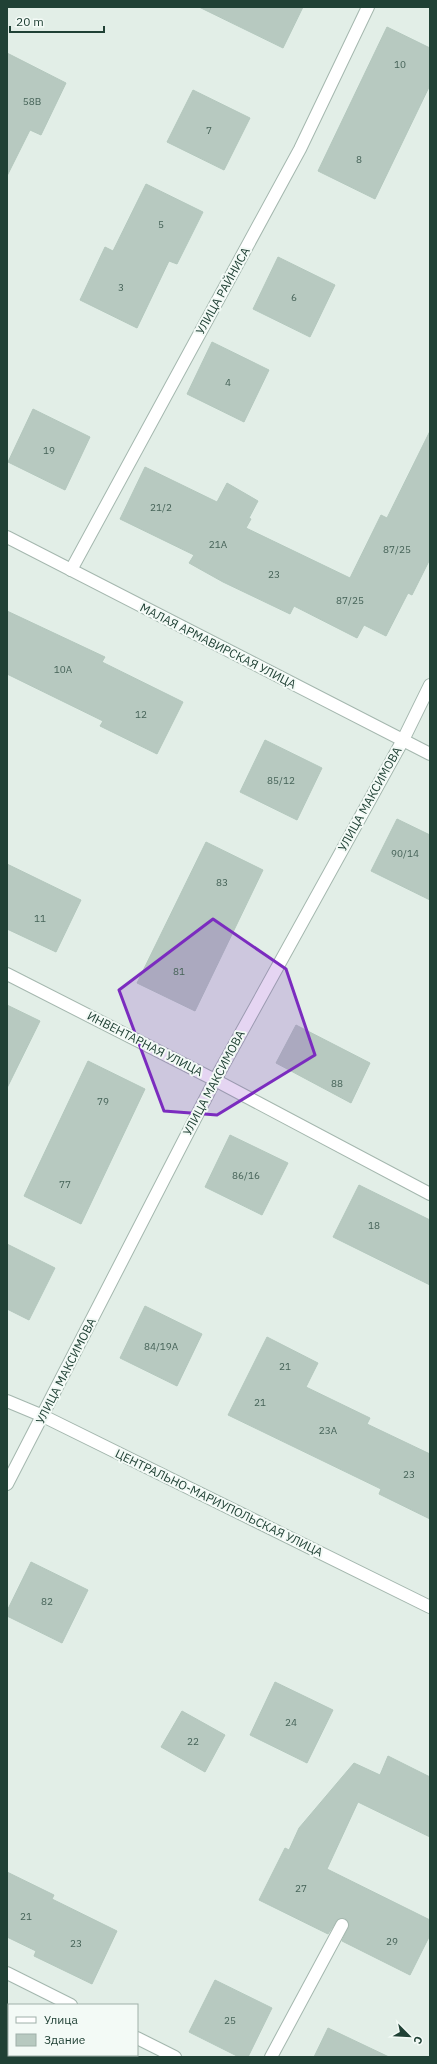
<svg xmlns="http://www.w3.org/2000/svg" width="437" height="2064" font-family="'IBM Plex Sans',sans-serif">
	<style>
		.building { fill: #b7c9c0; stroke: #b4c8be }
		.lines { fill: none; stroke-linecap: round; stroke-linejoin: round }
		.minor-casing { stroke: #a4b7ae; stroke-width: 14 }
		.minor { stroke: #fff; stroke-width: 12 }
		.marked { fill: #7b2cbf; fill-opacity: 0.2; stroke: #7b2cbf; stroke-width: 3; stroke-linejoin: round }
		.labels { text-anchor: middle; stroke-width: 4; stroke-linejoin: round; paint-order: stroke }
		.number-label { font-size: 10px; fill: #466358 }
		.street-label { font-size: 12px; fill: #204135; stroke: #f3faf6 }
	</style>
	<rect width="100%" height="100%" fill="#e2eee7"/>
	<g class="building">
		<path d="M 199,7 L 303,7 L 283,48 Z"/>
		<path d="M 387,27 L 430,48 L 430,85 L 375,199 L 318,171 Z"/>
		<path d="M 7,53 L 66,83 L 41,135 L 30,130 L 7,176 Z"/>
		<path d="M 193,90 L 250,118 L 224,170 L 167,142 Z"/>
		<path d="M 146,184 L 203,212 L 177,264 L 169,261 L 137,328 L 80,300 L 105,247 L 113,251 Z"/>
		<path d="M 278,257 L 335,285 L 310,337 L 253,309 Z"/>
		<path d="M 212,342 L 269,370 L 244,422 L 187,394 Z"/>
		<path d="M 33,409 L 90,437 L 65,490 L 8,462 Z"/>
		<path d="M 430,431 L 430,559 L 412,595 L 408,593 L 386,636 L 364,625 L 357,638 L 294,606 L 290,614 L 223,582 L 189,563 L 194,555 L 120,519 L 145,467 L 217,502 L 227,483 L 258,501 L 249,518 L 251,519 L 246,528 L 350,578 L 381,515 L 387,518 Z"/>
		<path d="M 7,611 L 105,657 L 102,662 L 183,702 L 157,754 L 100,726 L 103,721 L 7,674 Z"/>
		<path d="M 265,740 L 322,768 L 297,820 L 240,792 Z"/>
		<path d="M 397,819 L 430,835 L 430,900 L 371,871 Z"/>
		<path d="M 206,842 L 263,870 L 195,1011 L 137,983 Z"/>
		<path d="M 7,864 L 81,900 L 56,952 L 7,929 Z"/>
		<path d="M 7,1005 L 40,1021 L 7,1088 Z"/>
		<path d="M 296,1025 L 370,1063 L 351,1103 L 276,1063 Z"/>
		<path d="M 88,1061 L 145,1089 L 81,1224 L 24,1196 Z"/>
		<path d="M 230,1135 L 288,1163 L 262,1215 L 205,1187 Z"/>
		<path d="M 359,1185 L 430,1220 L 430,1285 L 333,1237 Z"/>
		<path d="M 7,1244 L 55,1268 L 29,1320 L 7,1309 Z"/>
		<path d="M 145,1306 L 202,1334 L 177,1386 L 120,1358 Z"/>
		<path d="M 267,1337 L 318,1363 L 306,1387 L 370,1418 L 367,1424 L 430,1454 L 430,1519 L 379,1494 L 381,1489 L 228,1415 Z"/>
		<path d="M 31,1562 L 88,1590 L 62,1643 L 7,1616 L 7,1611 Z"/>
		<path d="M 275,1682 L 333,1710 L 307,1763 L 250,1735 Z"/>
		<path d="M 182,1711 L 225,1735 L 205,1772 L 161,1747 Z"/>
		<path d="M 388,1756 L 430,1777 L 430,1837 L 358,1802 L 327,1869 L 430,1920 L 430,1935 L 410,1975 L 342,1941 L 349,1925 L 345,1918 L 338,1919 L 328,1934 L 259,1900 L 285,1848 L 289,1850 L 299,1828 L 354,1763 L 380,1775 Z"/>
		<path d="M 7,1872 L 54,1895 L 52,1899 L 117,1931 L 92,1984 L 34,1956 L 36,1951 L 7,1937 Z"/>
		<path d="M 215,1980 L 272,2008 L 248,2057 L 239,2057 L 189,2032 Z"/>
		<path d="M 328,2028 L 389,2057 L 314,2057 Z"/>
	</g>
	<g class="lines">
		<g class="minor-casing">
			<g id="minor">
				<path d="M 7,537 L 430,754"/>
				<path d="M 71,570 L 300,149 L 368,7"/>
				<path d="M 7,974 L 215,1080 L 430,1194"/>
				<path d="M 7,1401 L 43,1416 L 430,1607"/>
				<path d="M 7,1484 L 215,1080 L 403,740 L 430,685"/>
				<path d="M 7,1973 L 71,2005"/>
				<path d="M 137,2038 L 175,2057"/>
				<path d="M 271,2057 L 342,1925"/>
			</g>
		</g>
		<use href="#minor" class="minor"/>
	</g>
	<path class="marked" d="M 213,919 L 286,969 L 315,1055 L 217,1115 L 164,1111 L 119,990 Z"/>
	<g class="labels">
		<g class="number-label">
			<text x="400" y="68">10</text>
			<text x="32" y="105">58В</text>
			<text x="209" y="134">7</text>
			<text x="359" y="163">8</text>
			<text x="161" y="228">5</text>
			<text x="121" y="291">3</text>
			<text x="294" y="301">6</text>
			<text x="228" y="386">4</text>
			<text x="49" y="454">19</text>
			<text x="161" y="511">21/2</text>
			<text x="218" y="548">21А</text>
			<text x="397" y="553">87/25</text>
			<text x="274" y="578">23</text>
			<text x="350" y="604">87/25</text>
			<text x="63" y="673">10А</text>
			<text x="141" y="718">12</text>
			<text x="281" y="784">85/12</text>
			<text x="405" y="857">90/14</text>
			<text x="222" y="886">83</text>
			<text x="40" y="922">11</text>
			<text x="179" y="975">81</text>
			<text x="337" y="1087">88</text>
			<text x="103" y="1105">79</text>
			<text x="246" y="1179">86/16</text>
			<text x="65" y="1188">77</text>
			<text x="374" y="1229">18</text>
			<text x="161" y="1350">84/19А</text>
			<text x="285" y="1370">21</text>
			<text x="260" y="1406">21</text>
			<text x="328" y="1434">23А</text>
			<text x="409" y="1478">23</text>
			<text x="47" y="1605">82</text>
			<text x="291" y="1726">24</text>
			<text x="193" y="1745">22</text>
			<text x="301" y="1892">27</text>
			<text x="26" y="1920">21</text>
			<text x="392" y="1945">29</text>
			<text x="76" y="1947">23</text>
			<text x="230" y="2024">25</text>
		</g>
		<g class="street-label">
			<text transform="translate(223 291) rotate(-61)" y="4">УЛИЦА РАЙНИСА</text>
			<text transform="translate(218 646) rotate(27)" y="4">МАЛАЯ АРМАВИРСКАЯ УЛИЦА</text>
			<text transform="translate(370 799) rotate(-61)" y="4">УЛИЦА МАКСИМОВА</text>
			<text transform="translate(145 1044) rotate(27)" y="4">ИНВЕНТАРНАЯ УЛИЦА</text>
			<text transform="translate(214 1083) rotate(-62)" y="4">УЛИЦА МАКСИМОВА</text>
			<text transform="translate(66 1371) rotate(-63)" y="4">УЛИЦА МАКСИМОВА</text>
			<text transform="translate(219 1503) rotate(26)" y="4">ЦЕНТРАЛЬНО-МАРИУПОЛЬСКАЯ УЛИЦА</text>
		</g>
	</g>
	<rect width="437" height="2064" fill="none" stroke="#204135" stroke-width="16"/>
	<rect x="8" y="2004" width="130" height="52" fill="#f3faf6" stroke="#9fb0a9"/>
	<rect x="16" y="2017" width="20" height="6" fill="#ffffff" stroke="#9fb0a9"/>
	<text x="44" y="2024" font-size="12" fill="#204135">Улица</text>
	<rect x="16" y="2034" width="20" height="12" fill="#b7c9c0" stroke="#9fb0a9"/>
	<text x="44" y="2044" font-size="12" fill="#204135">Здание</text>
	<g transform="translate(409 2036) rotate(114)" stroke="#f3faf6" stroke-width="3" paint-order="stroke">
	<path d="M0-3L7 15L0 10L-7 15Z" fill="#204135"/>
	<text y="-6" font-size="11" font-weight="bold" text-anchor="middle" fill="#204135">С</text>
	</g>
	<path d="M10 26v6h94v-6" fill="none" stroke="#204135" stroke-width="2"/>
	<text x="16" y="26" font-size="12" fill="#204135" stroke="#f3faf6" stroke-width="3" paint-order="stroke">20 m</text>
</svg>
